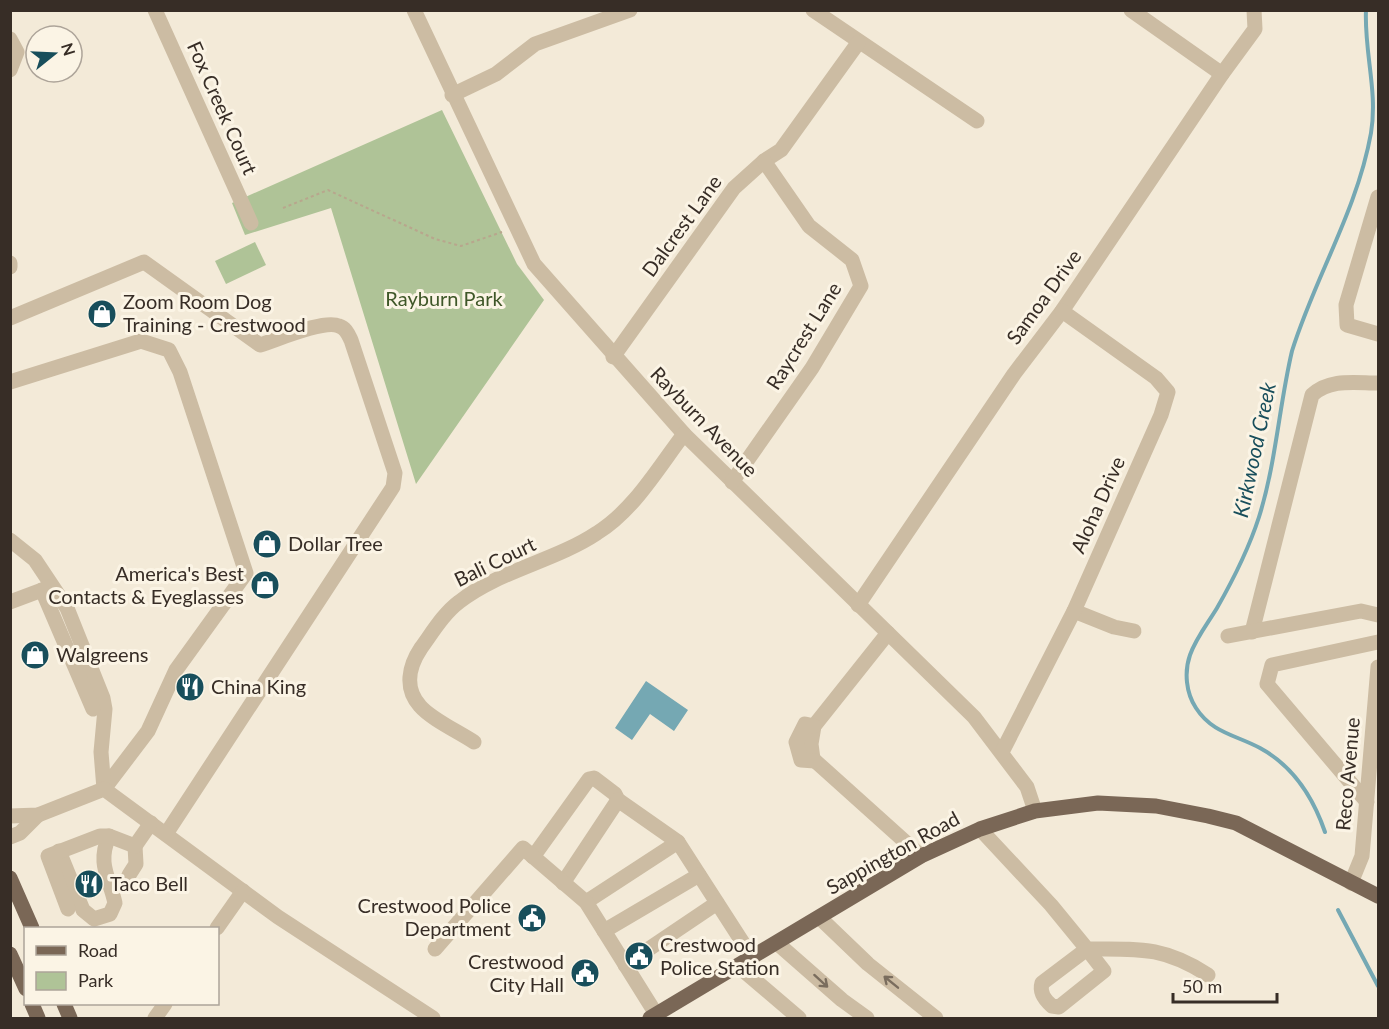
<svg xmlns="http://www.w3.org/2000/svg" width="1389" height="1029" font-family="Lato,sans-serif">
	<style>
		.green { fill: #afc397 }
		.water { fill: #75a8b3 }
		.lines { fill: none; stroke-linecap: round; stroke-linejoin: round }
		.stream { stroke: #75a8b3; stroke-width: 4 }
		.path { stroke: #b8a68d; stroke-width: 2; stroke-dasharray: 3 3; stroke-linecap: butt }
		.minor { stroke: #ccbca3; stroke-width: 15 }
		.major { stroke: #7a6756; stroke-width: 15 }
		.oneway { stroke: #7a6d5e }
		.labels { text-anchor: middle; stroke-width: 6; stroke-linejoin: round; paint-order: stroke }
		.street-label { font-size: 20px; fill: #372d26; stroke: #fbf4e5 }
		.park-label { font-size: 20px; fill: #3f5728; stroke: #fbf4e5 }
		.poi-label { font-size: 20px; fill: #372d26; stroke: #fbf4e5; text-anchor: start }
		.water-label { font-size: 21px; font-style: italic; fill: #184e5b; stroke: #fbf4e5 }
	</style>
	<rect width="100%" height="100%" fill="#f3ead8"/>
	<g class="green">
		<path d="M 442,110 L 517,264 L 544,300 L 416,484 L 331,208 L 245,235 L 232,203 Z"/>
		<path d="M 255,242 L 266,265 L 226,284 L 215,261 Z"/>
	</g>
	<path class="water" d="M 646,681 L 688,710 L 674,731 L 650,714 L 632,740 L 615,728 Z"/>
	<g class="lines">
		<g class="stream">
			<path d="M 1325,832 C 1313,797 1293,766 1260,748 C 1236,735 1212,733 1196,708 C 1186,693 1184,672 1190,655 C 1196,638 1208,623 1217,608 C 1233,580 1249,548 1259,517 C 1276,463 1279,406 1292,351 C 1315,277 1357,211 1371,133 C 1378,91 1364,52 1366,10"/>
			<path d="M 1338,910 L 1378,986"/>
		</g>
		<path class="path" d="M 283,208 L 328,190 L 435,239 L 461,246 L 502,232"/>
		<g class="minor">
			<path d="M 155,10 L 251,223"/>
			<path d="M 414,10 L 534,264 L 684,434 L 974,717 L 1027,787 L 1035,811"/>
			<path d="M 813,10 L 977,121"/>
			<path d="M 1131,10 L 1222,74"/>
			<path d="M 10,39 L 17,52 L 10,70"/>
			<path d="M 452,95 L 496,74 L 535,44 L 630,10"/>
			<path d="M 1378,197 L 1346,305 L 1347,325 L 1378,334"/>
			<path d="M 10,263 L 10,267"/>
			<path d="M 10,318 L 144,262 L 260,345 C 277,340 324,319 339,326 C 346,328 348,334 351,340 L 395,473 L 393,487 L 166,834"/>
			<path d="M 613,357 L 734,188 L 764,161 L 781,150 L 858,43"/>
			<path d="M 10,382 L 141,341 L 169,350 L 180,372 L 246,573 L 176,670 L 148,731 L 104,789"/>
			<path d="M 732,482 L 812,368 L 861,286 L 852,260 L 809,226 L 764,161"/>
			<path d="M 10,540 L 35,560 L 67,608 L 103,698 L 105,709 L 101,752 L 104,789"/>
			<path d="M 42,590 L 93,709"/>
			<path d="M 10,602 L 50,587"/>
			<path d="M 858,605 L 1014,374 L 1062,311 L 1222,74 L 1255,29 L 1254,10"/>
			<path d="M 1074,611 L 1114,627 L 1134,631"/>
			<path d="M 1252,632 L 1312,395 C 1330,378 1356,383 1378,383"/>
			<path d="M 888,633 L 814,726 L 811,744 L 813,759 L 921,856"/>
			<path d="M 1228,636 L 1361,611 L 1378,615"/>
			<path d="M 814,726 L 805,724 L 796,742 L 801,760 L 815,761"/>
			<path d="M 474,742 C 459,732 431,719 420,706 C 404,688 409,666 421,648 C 432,633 444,613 459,602 C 498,571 555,561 597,533 C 634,510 658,468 684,434"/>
			<path d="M 1002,752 L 1074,611 L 1161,415 L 1168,392 L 1156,378 L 1062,311"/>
			<path d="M 1367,802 L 1267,684 L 1272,665 L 1378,642"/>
			<path d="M 10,816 L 38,815 L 104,789 L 278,917 L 433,1018"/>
			<path d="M 980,829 L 1051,905 L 1087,949 C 1138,949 1163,946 1208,975"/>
			<path d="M 10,837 L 20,833 L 38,815"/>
			<path d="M 59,851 L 83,910 L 94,919 L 110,914 L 115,903 C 109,876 97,864 109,836"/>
			<path d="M 533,857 L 589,779 L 594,778 L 615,794 L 618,800 L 678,842 L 752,957"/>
			<path d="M 129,875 L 136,864 L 135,846"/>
			<path d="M 563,883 L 618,800"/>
			<path d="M 1351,883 L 1362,856 L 1378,667"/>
			<path d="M 586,902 L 678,842"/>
			<path d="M 68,909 L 48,856 L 100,836 L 109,836 L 135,846 L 151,823"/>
			<path d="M 820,918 L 868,964 L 936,1018"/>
			<path d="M 217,928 L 243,891"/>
			<path d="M 604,931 L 699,875"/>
			<path d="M 777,943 L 842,1000 L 867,1018"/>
			<path d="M 435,949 L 523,848 L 586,902 L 656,1014"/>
			<path d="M 1087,949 L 1104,971 L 1059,1007 L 1052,1006 C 1045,1000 1039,993 1042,983 Z"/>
			<path d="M 625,965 L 717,903"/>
			<path d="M 738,966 L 799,1018"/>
			<path d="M 155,1018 L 165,1004"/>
		</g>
		<g class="major">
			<path d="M 10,878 L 32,928"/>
			<path d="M 10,954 L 26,989"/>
			<path d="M 32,1004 L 38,1018"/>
			<path d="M 64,1004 L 70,1018"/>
			<path d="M 650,1018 L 921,856 L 980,829 L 1035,811 L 1098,803 L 1156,806 L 1208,816 L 1236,823 L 1378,896"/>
		</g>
	</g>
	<defs><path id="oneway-shaft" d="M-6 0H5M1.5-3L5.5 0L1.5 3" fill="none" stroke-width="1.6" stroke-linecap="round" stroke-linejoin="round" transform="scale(1.5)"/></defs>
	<g class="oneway">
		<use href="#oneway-shaft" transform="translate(821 981) rotate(42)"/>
		<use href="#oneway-shaft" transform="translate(891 982) rotate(-141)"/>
	</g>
	<defs>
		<g id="shop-disc" transform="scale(1.5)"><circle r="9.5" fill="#184e5b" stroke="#fbf4e5"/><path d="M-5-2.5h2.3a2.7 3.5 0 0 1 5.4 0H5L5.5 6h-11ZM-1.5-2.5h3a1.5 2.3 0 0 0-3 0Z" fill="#fff"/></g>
		<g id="restaurant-disc" transform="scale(1.5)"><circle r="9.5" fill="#184e5b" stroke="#fbf4e5"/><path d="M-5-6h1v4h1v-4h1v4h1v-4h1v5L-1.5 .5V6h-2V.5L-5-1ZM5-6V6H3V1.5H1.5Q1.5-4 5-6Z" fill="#fff"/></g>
		<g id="civic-disc" transform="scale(1.5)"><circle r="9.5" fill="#184e5b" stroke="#fbf4e5"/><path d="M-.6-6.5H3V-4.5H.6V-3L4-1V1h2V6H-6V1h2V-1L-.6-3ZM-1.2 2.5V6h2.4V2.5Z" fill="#fff"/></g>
	</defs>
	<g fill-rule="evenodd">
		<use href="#shop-disc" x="102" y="314"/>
		<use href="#shop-disc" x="267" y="544"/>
		<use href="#shop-disc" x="265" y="585"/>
		<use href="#shop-disc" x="35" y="655"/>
		<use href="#restaurant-disc" x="190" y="687"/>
		<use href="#restaurant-disc" x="89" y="884"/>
		<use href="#civic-disc" x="532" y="918"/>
		<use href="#civic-disc" x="639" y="956"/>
		<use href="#civic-disc" x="585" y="973"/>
	</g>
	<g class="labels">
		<g class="street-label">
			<text transform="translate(222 108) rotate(66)" y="7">Fox Creek Court</text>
			<text transform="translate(682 226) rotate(-54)" y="7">Dalcrest Lane</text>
			<text transform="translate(1044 297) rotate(-54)" y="7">Samoa Drive</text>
			<text transform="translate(804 336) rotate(-58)" y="7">Raycrest Lane</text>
			<text transform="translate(704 422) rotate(46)" y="7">Rayburn Avenue</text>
			<text transform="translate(1098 505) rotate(-66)" y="7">Aloha Drive</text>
			<text transform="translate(495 562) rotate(-26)" y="7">Bali Court</text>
			<text transform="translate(1348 774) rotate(-85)" y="7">Reco Avenue</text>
			<text transform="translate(893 853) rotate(-29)" y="7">Sappington Road</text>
		</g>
		<g class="park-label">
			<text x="444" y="306">Rayburn Park</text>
		</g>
		<g class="poi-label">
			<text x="123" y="309">Zoom Room Dog<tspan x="123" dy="23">Training - Crestwood</tspan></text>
			<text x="288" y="551">Dollar Tree</text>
			<text x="244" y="581" text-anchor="end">America's Best<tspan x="244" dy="23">Contacts &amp; Eyeglasses</tspan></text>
			<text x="56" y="662">Walgreens</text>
			<text x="211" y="694">China King</text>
			<text x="110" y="891">Taco Bell</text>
			<text x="511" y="913" text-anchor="end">Crestwood Police<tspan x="511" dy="23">Department</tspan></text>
			<text x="660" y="952">Crestwood<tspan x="660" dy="23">Police Station</tspan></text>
			<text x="564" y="969" text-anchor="end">Crestwood<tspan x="564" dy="23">City Hall</tspan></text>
		</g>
		<g class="water-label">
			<text transform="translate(1255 450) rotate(-78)" y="7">Kirkwood Creek</text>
		</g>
	</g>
	<rect width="1389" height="1029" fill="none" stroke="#372d26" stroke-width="24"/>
	<rect x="24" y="927" width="195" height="78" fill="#fbf4e5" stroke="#ada499" stroke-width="1.5"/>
	<rect x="36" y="946" width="30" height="9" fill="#7a6756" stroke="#ada499" stroke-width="1.5"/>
	<text x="78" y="957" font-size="18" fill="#372d26">Road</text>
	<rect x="36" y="972" width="30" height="18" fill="#afc397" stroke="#ada499" stroke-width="1.5"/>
	<text x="78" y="987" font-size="18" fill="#372d26">Park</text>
	<g transform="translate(54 54) rotate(72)"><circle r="28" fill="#fbf4e5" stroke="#ada499" stroke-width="1.5"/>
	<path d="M0-4.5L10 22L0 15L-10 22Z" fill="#184e5b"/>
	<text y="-9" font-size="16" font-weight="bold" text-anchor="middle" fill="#372d26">N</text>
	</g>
	<path d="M1173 993v9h104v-9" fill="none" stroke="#372d26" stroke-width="3"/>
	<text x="1182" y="993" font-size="18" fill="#372d26" stroke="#fbf4e5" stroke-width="4.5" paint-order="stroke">50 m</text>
</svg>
